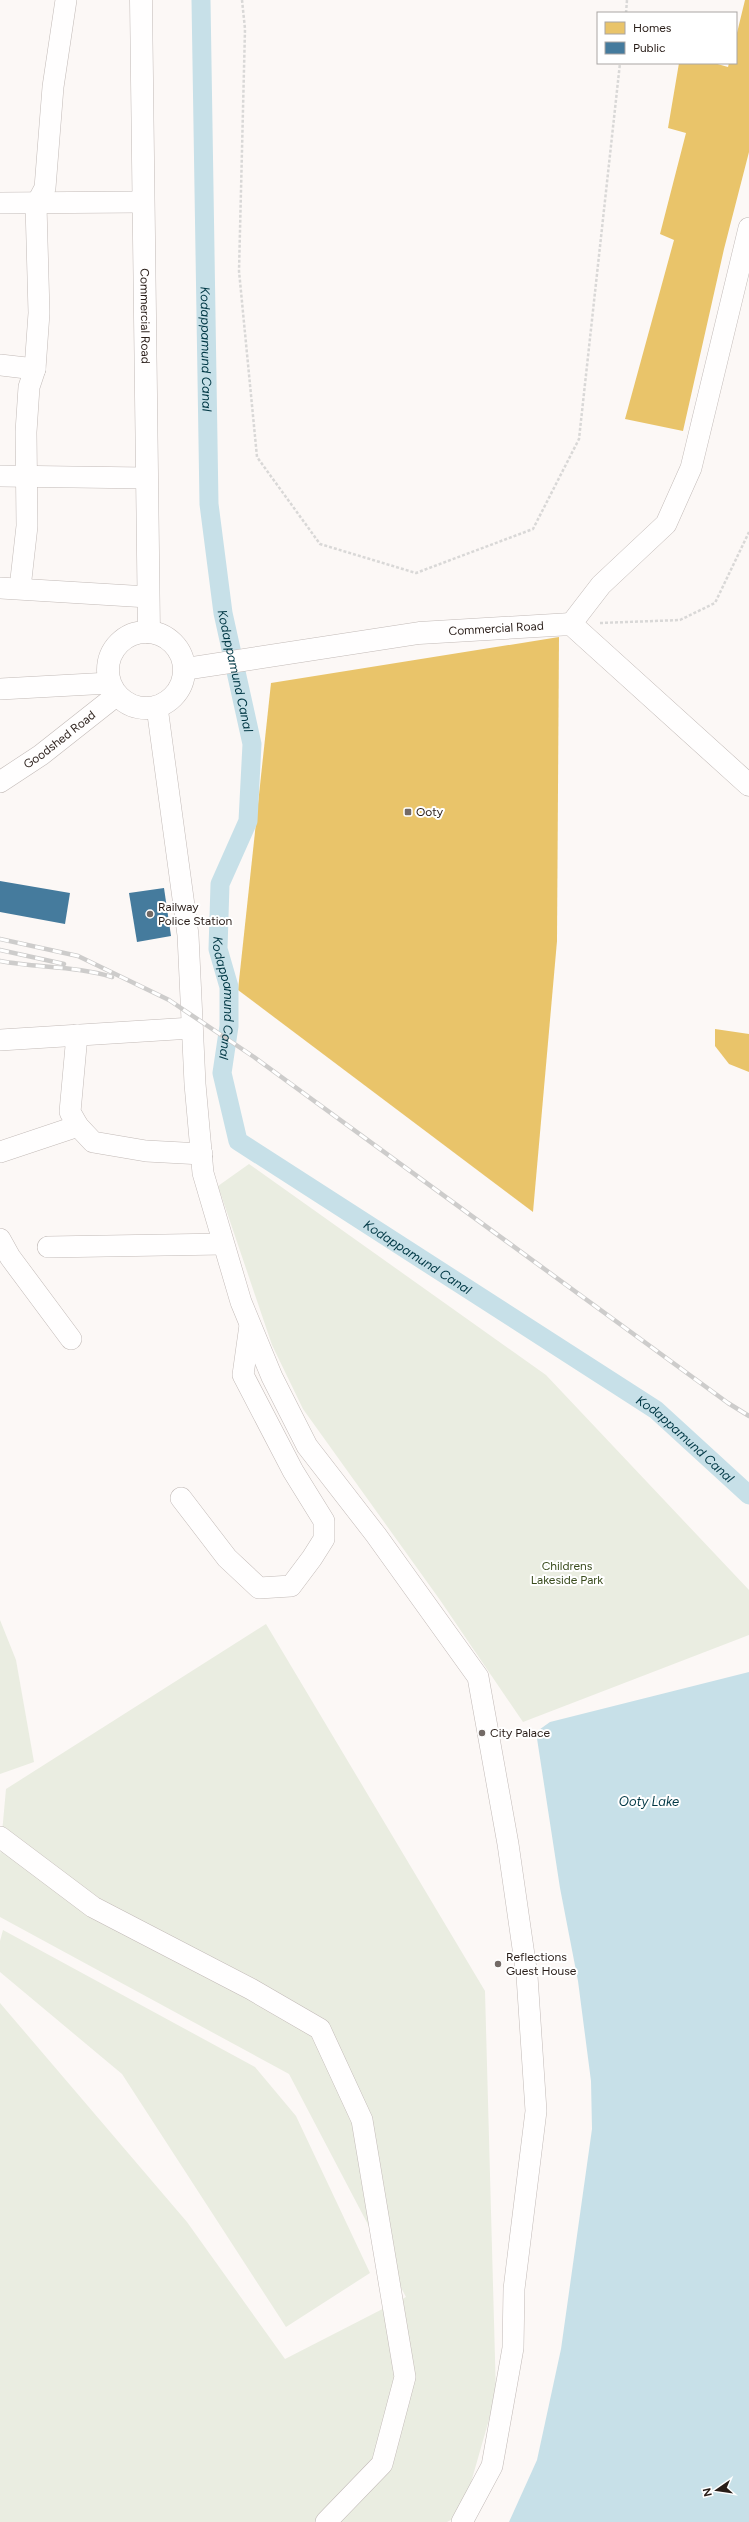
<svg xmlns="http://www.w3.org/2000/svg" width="749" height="2522" font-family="Figtree,sans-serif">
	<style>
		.green { fill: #eaede1 }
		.water { fill: #c7e0e8 }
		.homes { fill: #e9c46a }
		.public { fill: #457b9d }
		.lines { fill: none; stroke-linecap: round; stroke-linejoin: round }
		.canal { stroke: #c7e0e8; stroke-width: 19 }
		.minor-casing { stroke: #c2bab7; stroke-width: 22 }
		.major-casing { stroke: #c2bab7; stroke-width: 23 }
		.path { stroke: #d9d8d7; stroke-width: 2.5; stroke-dasharray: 3 2; stroke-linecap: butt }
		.minor { stroke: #fffefe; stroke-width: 21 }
		.major { stroke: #fffefe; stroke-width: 22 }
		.rail-casing { stroke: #cdcccb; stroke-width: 4.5 }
		.rail { stroke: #fff; stroke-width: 3; stroke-dasharray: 9; stroke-linecap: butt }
		.poi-dot { fill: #736a66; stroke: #fff; stroke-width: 1.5 }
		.labels { text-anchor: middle; stroke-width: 4; stroke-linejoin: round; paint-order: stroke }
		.street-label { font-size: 12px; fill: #291d18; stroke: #fff }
		.poi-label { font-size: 12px; fill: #291d18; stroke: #fff; text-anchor: start }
		.park-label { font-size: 12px; fill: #3a4c1e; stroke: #fff }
		.water-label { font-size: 13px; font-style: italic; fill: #003845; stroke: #fff }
	</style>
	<rect width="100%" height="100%" fill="#fcf8f6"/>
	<g class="green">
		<path d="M 249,1164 L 546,1375 L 749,1590 L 749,1635 L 523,1722 L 440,1600 L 303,1409 L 272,1345 L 218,1186 Z"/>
		<path d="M 0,1620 L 16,1660 L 34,1762 L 0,1774 Z"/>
		<path d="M 266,1624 L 485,1991 L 496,2395 L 462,2514 L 447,2522 L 0,2522 L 0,2003 L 187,2222 L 285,2359 L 406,2297 L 289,2074 L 0,1917 L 0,1855 L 6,1789 Z"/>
		<path d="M 3,1930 L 255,2067 L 296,2116 L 370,2273 L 286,2327 L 122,2074 L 0,1972 L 0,1941 Z"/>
	</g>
	<path class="water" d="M 749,1672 L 749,2522 L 509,2522 L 537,2460 L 561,2349 L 592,2129 L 591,2081 L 578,1981 L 560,1888 L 536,1732 L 550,1722 Z"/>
	<g class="homes">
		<path d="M 745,0 L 749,0 L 749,152 L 724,249 L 683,431 L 625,419 L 674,240 L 660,234 L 686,133 L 668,128 L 679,63 L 714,63 L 728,67 L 729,63 L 736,63 L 736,37 Z"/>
		<path d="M 559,637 L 557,941 L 533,1212 L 238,990 L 271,683 Z"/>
		<path d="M 715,1029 L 749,1034 L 749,1072 L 729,1064 L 715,1046 Z"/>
	</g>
	<g class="public">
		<path d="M 0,881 L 70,893 L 65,924 L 0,912 Z"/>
		<path d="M 164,888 L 171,936 L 137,942 L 129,893 Z"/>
	</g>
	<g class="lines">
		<path class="canal" id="s1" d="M 201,0 L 209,504 L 223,613 L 252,744 L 248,821 L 220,884 L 219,917 L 218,949 L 229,987 L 229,1026 L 222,1073 L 238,1141 L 656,1410 L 749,1495"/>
		<g class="minor-casing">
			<g id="minor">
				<path d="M 0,203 L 142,202"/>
				<path d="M 0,365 L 35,369"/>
				<path d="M 0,476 L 146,478"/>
				<path d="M 0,588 L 148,597"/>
				<path d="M 20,588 L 27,526 L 26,432 L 29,387 L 35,369 L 39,313 L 36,205 L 45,188 L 53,87 L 66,0"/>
				<path d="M 571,624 L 601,585 L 666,524 L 691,468 L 749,228"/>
				<path d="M 0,689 L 110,683"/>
				<path d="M 157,707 L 188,935 L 195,1084 L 203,1173 L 241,1302 L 272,1377 L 307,1446 L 376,1535 L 478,1677 L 508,1844 L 527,1976 L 536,2111 L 514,2289 L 513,2348 L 492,2466 L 462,2522"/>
				<path id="s2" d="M 0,782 L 41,755 L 117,695"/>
				<path d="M 77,1035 L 70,1112 L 78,1126 L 93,1142 L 146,1151 L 202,1154"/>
				<path d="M 0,1040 L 192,1028"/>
				<path d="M 0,1152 L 78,1126"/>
				<path d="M 0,1239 L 10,1257 L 71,1339"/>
				<path d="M 48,1247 L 223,1244"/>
				<path d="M 181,1498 L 227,1558 L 259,1588 L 291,1586 L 312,1558 L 324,1539 L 324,1521 L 293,1471 L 243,1375 L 250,1325"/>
				<path d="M 0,1837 L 93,1907 L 251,1989 L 320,2029 L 362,2120 L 405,2377 L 382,2464 L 326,2522"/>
			</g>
		</g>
		<g class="major-casing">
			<g id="major">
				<path id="s3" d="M 141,0 L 149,632"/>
				<circle cx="146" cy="670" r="38"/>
				<path id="s4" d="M 185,669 L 419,633 L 571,624 L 749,785"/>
			</g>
		</g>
		<g class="path">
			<path d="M 242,0 L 245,29 L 239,271 L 257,457 L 320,544 L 416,573 L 533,529 L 579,439 L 620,63"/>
			<path d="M 626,13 L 627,0"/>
			<path d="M 600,623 L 680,620 L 715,603 L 749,532"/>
		</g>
		<use href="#minor" class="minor"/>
		<use href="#major" class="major"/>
		<g class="rail-casing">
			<g id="rail">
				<path d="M 0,939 L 78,956 L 169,1000 L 254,1057 L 728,1403 L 749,1416"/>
				<path d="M 0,950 L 64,964"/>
				<path d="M 0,961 C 37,968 76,966 112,977"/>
			</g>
		</g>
		<use href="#rail" class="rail"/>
	</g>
	<g class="poi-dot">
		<rect x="404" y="808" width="8" height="8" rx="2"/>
		<circle cx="150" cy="914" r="4"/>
		<circle cx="482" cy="1733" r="4"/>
		<circle cx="498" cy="1964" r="4"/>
	</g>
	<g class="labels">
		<g class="street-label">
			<text dy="4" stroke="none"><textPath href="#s3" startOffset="316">Commercial Road</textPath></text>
			<text dy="4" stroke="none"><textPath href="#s4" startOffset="314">Commercial Road</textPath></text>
			<text dy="4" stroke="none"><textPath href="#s2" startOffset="73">Goodshed Road</textPath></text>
		</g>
		<g class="poi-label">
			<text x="416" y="816">Ooty</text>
			<text x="158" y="911">Railway<tspan x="158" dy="14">Police Station</tspan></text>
			<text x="490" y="1737">City Palace</text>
			<text x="506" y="1961">Reflections<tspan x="506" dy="14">Guest House</tspan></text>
		</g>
		<g class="park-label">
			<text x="567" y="1570">Childrens<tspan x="567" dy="14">Lakeside Park</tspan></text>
		</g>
		<g class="water-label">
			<text dy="5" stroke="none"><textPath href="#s1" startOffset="349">Kodappamund Canal</textPath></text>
			<text dy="5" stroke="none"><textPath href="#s1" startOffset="673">Kodappamund Canal</textPath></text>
			<text dy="5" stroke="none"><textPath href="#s1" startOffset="1009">Kodappamund Canal</textPath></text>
			<text dy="5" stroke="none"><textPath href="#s1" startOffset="1369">Kodappamund Canal</textPath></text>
			<text dy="5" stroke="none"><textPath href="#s1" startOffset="1693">Kodappamund Canal</textPath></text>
			<text x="649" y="1806">Ooty Lake</text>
		</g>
	</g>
	<rect x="597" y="12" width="140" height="52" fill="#ffffff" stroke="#a9a5a3"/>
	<rect x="605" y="22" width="20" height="12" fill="#e9c46a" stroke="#a9a5a3"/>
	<text x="633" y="32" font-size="12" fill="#291d18">Homes</text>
	<rect x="605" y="42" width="20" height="12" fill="#457b9d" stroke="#a9a5a3"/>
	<text x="633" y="52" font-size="12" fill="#291d18">Public</text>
	<g transform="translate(717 2490) rotate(257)" stroke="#ffffff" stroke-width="3" paint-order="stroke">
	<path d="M0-3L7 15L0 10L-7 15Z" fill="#291d18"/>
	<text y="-6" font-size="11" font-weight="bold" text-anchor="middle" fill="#291d18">N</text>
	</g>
</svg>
